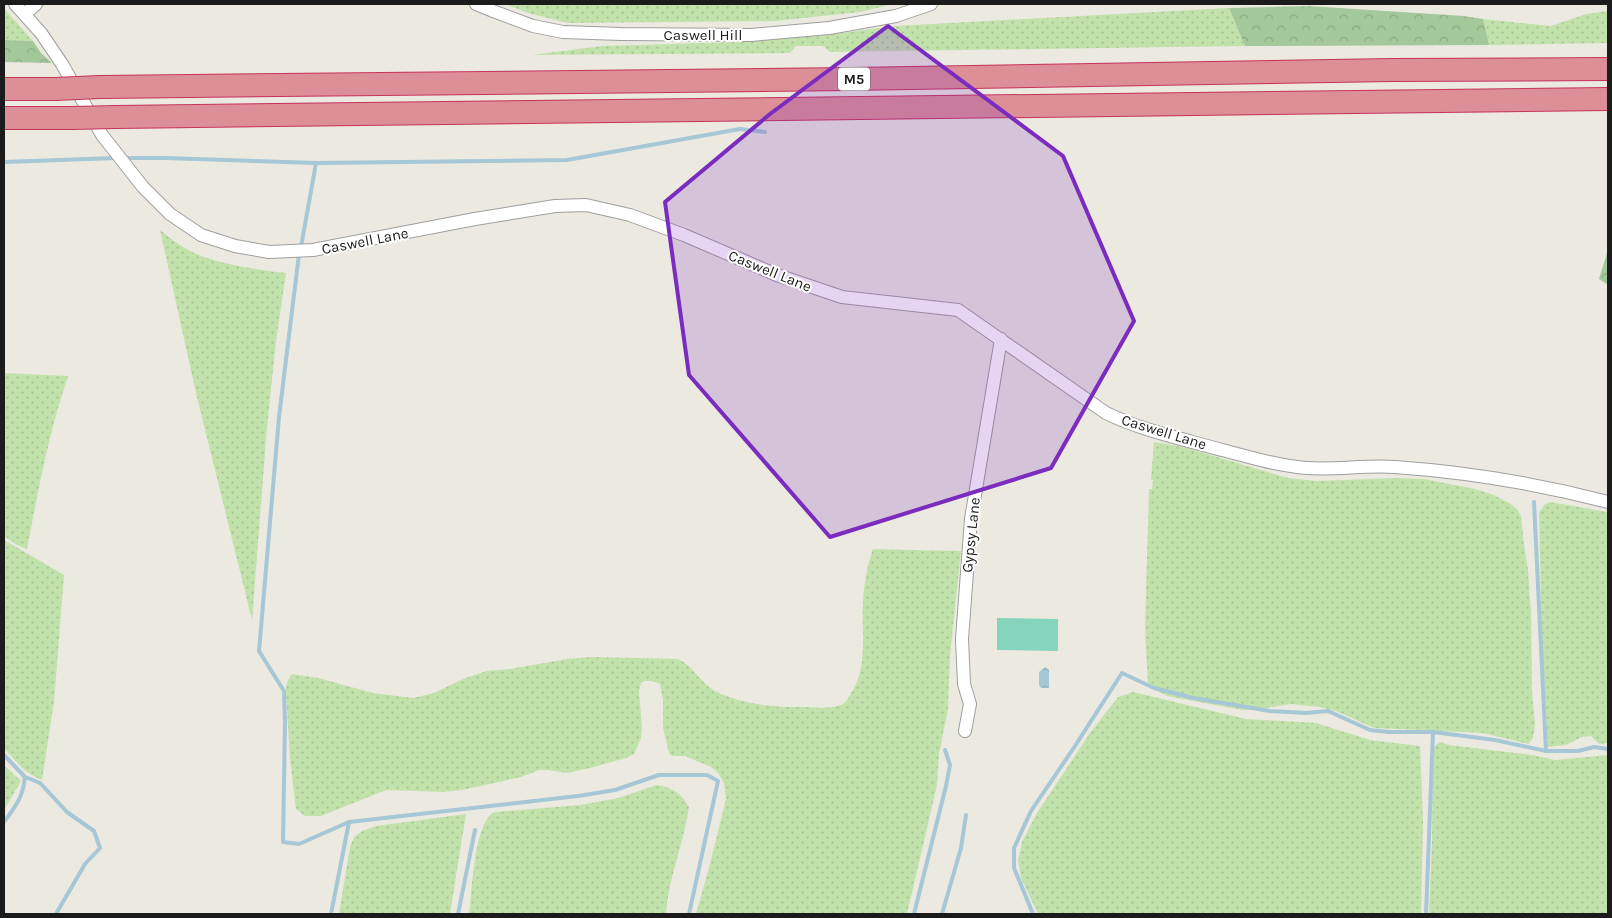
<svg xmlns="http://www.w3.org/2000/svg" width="1612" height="918" font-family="Karla,sans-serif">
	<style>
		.grass { fill: url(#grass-dots) }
		.forest { fill: url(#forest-crowns) }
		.pitch { fill: #85d5bd }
		.water { fill: url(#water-ripples) }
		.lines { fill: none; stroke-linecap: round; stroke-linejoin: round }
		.stream { stroke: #a5c7d6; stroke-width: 4 }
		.minor-casing { stroke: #9f9f9f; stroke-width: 14 }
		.motorway-casing { stroke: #c63259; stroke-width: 24 }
		.minor { stroke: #fff; stroke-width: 12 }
		.motorway { stroke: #dd8f97; stroke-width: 22 }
		.motorway-bridge-casing { stroke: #c63259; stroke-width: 24; stroke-linecap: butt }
		.motorway-bridge { stroke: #dd8f97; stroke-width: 22 }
		.marked { fill: #7b2cbf; fill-opacity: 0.2; stroke: #7b2cbf; stroke-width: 4; stroke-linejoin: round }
		.labels { text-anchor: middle; stroke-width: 4; stroke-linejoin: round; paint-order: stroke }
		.shield { fill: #fff; stroke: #5f5f5f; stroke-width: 1 }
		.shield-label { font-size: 14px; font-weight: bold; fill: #1b1b1b }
		.street-label { font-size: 15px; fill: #1b1b1b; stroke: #fff }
	</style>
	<defs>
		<pattern id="grass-dots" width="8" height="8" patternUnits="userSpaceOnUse" patternTransform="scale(1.25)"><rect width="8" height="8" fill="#c2e2ab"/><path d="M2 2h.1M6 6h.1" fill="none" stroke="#a6c193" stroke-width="1.8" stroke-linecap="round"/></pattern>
		<pattern id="forest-crowns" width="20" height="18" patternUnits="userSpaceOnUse" patternTransform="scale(1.25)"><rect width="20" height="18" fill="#a3c89a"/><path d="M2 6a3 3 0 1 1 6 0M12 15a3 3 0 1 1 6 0" fill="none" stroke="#8cab84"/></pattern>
		<pattern id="water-ripples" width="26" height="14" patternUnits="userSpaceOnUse" patternTransform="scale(1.25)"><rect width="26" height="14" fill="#a5c7d6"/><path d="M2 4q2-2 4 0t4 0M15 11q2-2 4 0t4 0" fill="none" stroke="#8daab7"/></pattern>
	</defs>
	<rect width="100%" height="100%" fill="#ece9e1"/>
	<g class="grass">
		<path d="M 505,4 L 737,4 L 790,5 L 807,4 L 893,4 L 860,12 L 775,21 L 568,23 L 528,13 Z"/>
		<path d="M 4,8 L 33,41 L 4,40 Z"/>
		<path d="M 1229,8 L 1245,46 L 830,52 L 823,46 L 796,46 L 790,53 L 532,55 L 602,46 L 737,42 L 827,35 L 895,26 Z"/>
		<path d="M 1608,11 L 1608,43 L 1489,45 L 1483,19 L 1551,26 L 1586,14 Z"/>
		<path d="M 160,230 C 170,238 180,246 192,252 C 217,264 258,270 286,273 L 276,341 L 267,427 L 252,620 L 196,393 Z"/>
		<path d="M 4,373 L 68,376 C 49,432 38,491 27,549 L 17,545 L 4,536 Z"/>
		<path d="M 1154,442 L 1183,447 L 1288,478 L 1317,481 L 1395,478 L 1424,479 L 1475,489 L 1494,495 L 1509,503 L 1517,509 L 1521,516 L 1524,545 L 1528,570 L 1531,613 L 1532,691 L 1535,724 L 1533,738 L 1528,744 L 1483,733 L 1374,728 L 1336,711 L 1319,707 L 1291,704 L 1254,710 L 1242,710 L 1167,696 L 1148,686 L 1145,627 L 1149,489 L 1152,489 L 1153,480 L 1151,480 Z"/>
		<path d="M 1550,502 L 1608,512 L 1608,743 L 1599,744 L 1591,736 L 1582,737 L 1566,745 L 1548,747 L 1542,641 L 1539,513 L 1544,505 Z"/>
		<path d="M 4,540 L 64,575 L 54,702 L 42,780 C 21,771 19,763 4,749 Z"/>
		<path d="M 873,549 L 961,551 L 950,655 L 948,709 L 939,754 L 937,785 L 907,914 L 696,914 L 709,868 L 726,799 L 724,783 L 718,773 L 711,767 L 685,756 L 672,756 L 669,753 L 663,728 L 663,700 L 660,684 L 652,681 L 644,681 L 641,683 L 639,691 L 642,728 L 641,738 L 634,754 L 626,758 L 590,768 L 567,773 L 548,770 L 539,770 L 521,777 L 462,790 L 443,792 L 386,790 L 321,816 L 305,816 L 296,809 L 290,759 L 286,693 C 286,685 287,680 292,674 L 318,678 L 373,693 L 413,698 L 434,693 L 463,679 L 487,671 L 510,669 L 567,659 L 591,657 L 678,659 C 693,666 701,683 715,691 C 738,703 775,708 801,707 C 814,707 831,710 843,704 C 846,702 848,698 850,695 C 869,668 861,632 863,602 C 864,584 867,566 873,549 Z"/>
		<path d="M 1133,692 L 1246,719 L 1316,723 L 1370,740 L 1420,746 L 1423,821 L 1421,914 L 1038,914 L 1021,878 L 1018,861 L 1022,842 L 1037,813 L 1090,733 L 1118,697 Z"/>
		<path d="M 1440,742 L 1449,745 L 1532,755 L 1555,760 L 1608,755 L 1608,914 L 1429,914 L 1432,842 L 1433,747 Z"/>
		<path d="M 4,765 L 21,781 L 4,810 Z"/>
		<path d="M 657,785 C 672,787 682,794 689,807 C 684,843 668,879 666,914 L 468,914 L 470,908 C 472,888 475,819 495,812 L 580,805 L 618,798 Z"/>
		<path d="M 466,814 L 450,914 L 339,914 L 350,847 L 354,837 L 362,831 L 376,826 Z"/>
	</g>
	<g class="forest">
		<path d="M 1308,6 L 1464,16 L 1483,19 L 1489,45 L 1245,46 L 1229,8 Z"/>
		<path d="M 4,40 L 33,41 L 41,53 L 52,63 L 4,62 Z"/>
		<path d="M 1607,253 L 1608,253 L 1608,285 L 1599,279 Z"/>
	</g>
	<path class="pitch" d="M 997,618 L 1058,619 L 1058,651 L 997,650 Z"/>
	<path class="water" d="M 1045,667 L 1049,670 L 1049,688 L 1041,688 L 1039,685 L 1039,672 Z"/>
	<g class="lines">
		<g class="stream">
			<path d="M 123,158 L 165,158 L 316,163 L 567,160 L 740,129 L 765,132"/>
			<path d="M 4,162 L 116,158"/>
			<path d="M 301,247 L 316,163"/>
			<path d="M 299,254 L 279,417 L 259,651 L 284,691 L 285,722 L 283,842 L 299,844 L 349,822 L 331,914"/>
			<path d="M 1534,502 L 1546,751"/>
			<path d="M 4,755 L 25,777 L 40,783 L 67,812 L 94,831 L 100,848 L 85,864 L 56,914"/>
			<path d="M 4,822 C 16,806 23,797 25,777"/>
			<path d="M 349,822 L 578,796 L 615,790 L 659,775 L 707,775 L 718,781 L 689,914"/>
			<path d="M 458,914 L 475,830"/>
			<path d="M 914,914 L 946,786 L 950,765 L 945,750"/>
			<path d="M 942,914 L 961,848 L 966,815"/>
			<path d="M 1033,914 L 1014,868 L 1014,848 L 1031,811 L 1075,746 L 1122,673 L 1154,688 L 1193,698 L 1270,711 L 1306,713 L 1328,711 L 1370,730 L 1389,732 L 1433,732 L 1495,740 L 1546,751 L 1578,751 L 1594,747 L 1608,749"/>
			<path d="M 1426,914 L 1433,732"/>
		</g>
		<g class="minor-casing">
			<g id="minor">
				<path d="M 15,4 L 41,33 L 62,64 L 102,135 L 143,187 L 170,214 L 201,235 L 235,246 L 269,252 L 313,250 L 475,219 L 555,206 L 586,205 L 630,215 L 684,235 L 777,275 L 842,297 L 958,310 L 1106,413 C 1143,431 1183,439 1222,450 C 1250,457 1278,466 1307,468 C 1336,470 1366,465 1395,467 C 1466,472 1539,484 1608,502"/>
				<path d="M 476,4 L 493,11 L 533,26 L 563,32 L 621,34 L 751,35 L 829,28 L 896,16 L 931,4"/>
				<path d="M 25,14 L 36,4"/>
				<path d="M 965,731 L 970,704 L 964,684 L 962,639 L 971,519 L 1001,339"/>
			</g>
		</g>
		<g class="motorway-casing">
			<g id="motorway">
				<path d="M 100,87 L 850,79 L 1392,70 L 1608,69"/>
				<path d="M 4,89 L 55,89"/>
				<path d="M 116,117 L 1608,99"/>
				<path d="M 4,118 L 72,118"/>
			</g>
		</g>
		<use href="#minor" class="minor"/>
		<use href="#motorway" class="motorway"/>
		<g class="motorway-bridge-casing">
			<g id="motorway-bridge">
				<path d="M 55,89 L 100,87"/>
				<path d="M 72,118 L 116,117"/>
			</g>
		</g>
		<use href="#motorway-bridge" class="motorway-bridge"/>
	</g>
	<path class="marked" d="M 888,26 L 1063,156 L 1134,321 L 1051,468 L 830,537 L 689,375 L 665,202 L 770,114 Z"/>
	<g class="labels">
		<rect class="shield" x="838" y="67.5" width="32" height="23" rx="4"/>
		<g class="shield-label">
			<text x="854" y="84">M5</text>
		</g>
		<g class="street-label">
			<text x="703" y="40">Caswell Hill</text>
			<text transform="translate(365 241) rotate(-11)" y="5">Caswell Lane</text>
			<text transform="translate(770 271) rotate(22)" y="5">Caswell Lane</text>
			<text transform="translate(1164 432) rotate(17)" y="5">Caswell Lane</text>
			<text transform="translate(971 535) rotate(-84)" y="5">Gypsy Lane</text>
		</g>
	</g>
	<rect width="1612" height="918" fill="none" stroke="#1b1b1b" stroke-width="10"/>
</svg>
